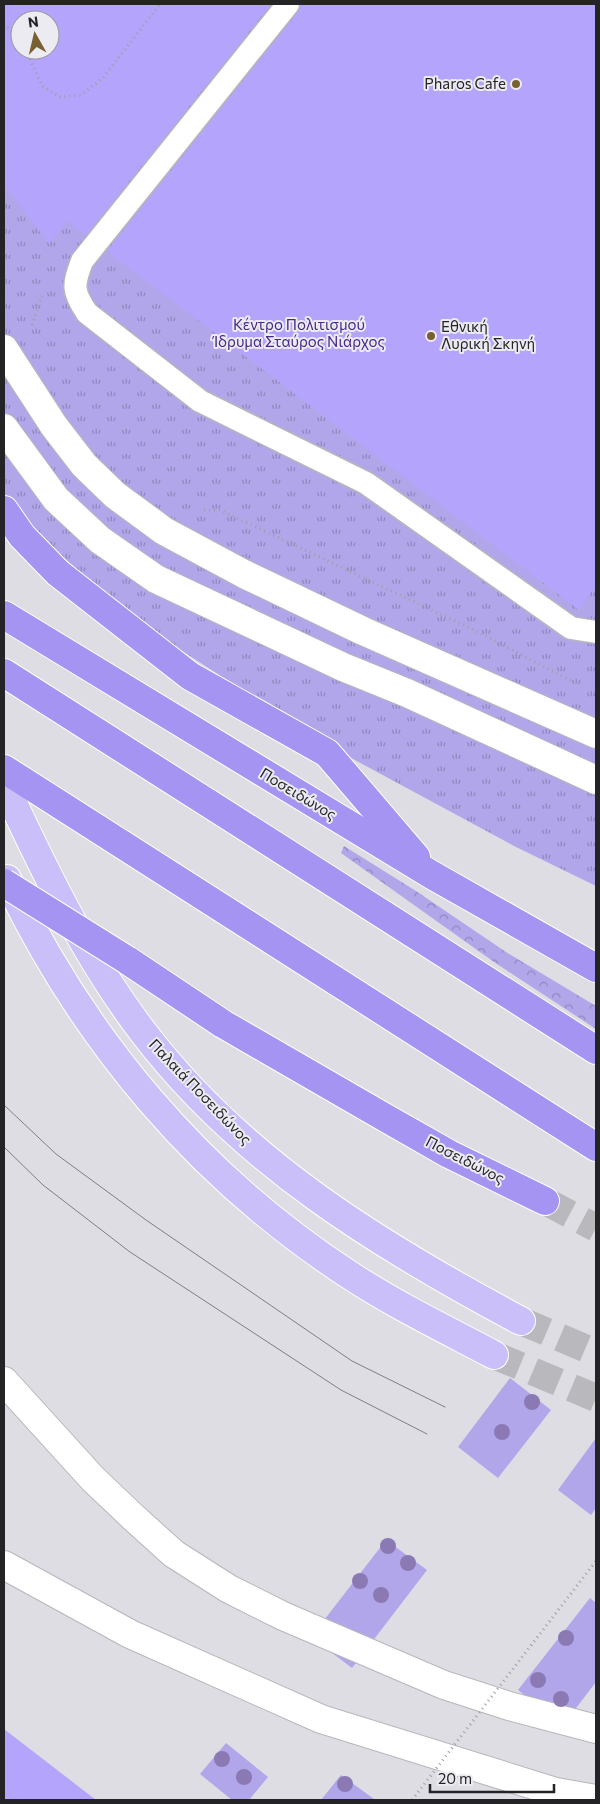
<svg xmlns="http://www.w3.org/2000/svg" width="600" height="1804" font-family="Commissioner,sans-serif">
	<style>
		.green { fill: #b2a6ea }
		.forest { fill: url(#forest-crowns) }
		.park { fill: url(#park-tufts); fill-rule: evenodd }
		.building { fill: #b4a4fc; fill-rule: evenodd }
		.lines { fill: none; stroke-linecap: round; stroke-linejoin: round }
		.primary-tunnel { stroke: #b9b8bd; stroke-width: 28; stroke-dasharray: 28 14; stroke-linecap: butt }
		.highway-tunnel { stroke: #b9b8bd; stroke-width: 28; stroke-dasharray: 28 14; stroke-linecap: butt }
		.lane-casing { stroke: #b7b6bc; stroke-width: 25 }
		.street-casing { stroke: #b7b6bc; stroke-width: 30 }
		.primary-casing { stroke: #fff; stroke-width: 30 }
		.highway-casing { stroke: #fff; stroke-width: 30 }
		.path { stroke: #a09fa4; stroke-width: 3; stroke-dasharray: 1 4; stroke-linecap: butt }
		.lane { stroke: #fff; stroke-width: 22 }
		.street { stroke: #fff; stroke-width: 28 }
		.primary { stroke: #cabff8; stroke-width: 28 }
		.highway { stroke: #a694f3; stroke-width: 28 }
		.tram { stroke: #7f7e82; stroke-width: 1 }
		.highway-bridge-casing { stroke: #fff; stroke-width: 30; stroke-linecap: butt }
		.path-bridge { stroke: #a09fa4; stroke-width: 3; stroke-dasharray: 1 4; stroke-linecap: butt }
		.highway-bridge { stroke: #a694f3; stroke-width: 28 }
		.tree { fill: #8b79b3 }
		.poi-dot { fill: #796031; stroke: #ebebf1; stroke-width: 2 }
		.labels { text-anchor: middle; stroke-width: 4; stroke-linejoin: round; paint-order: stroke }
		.poi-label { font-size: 15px; fill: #242326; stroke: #ebebf1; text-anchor: end }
		.park-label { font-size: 15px; fill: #47278b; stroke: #ebebf1 }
		.street-label { font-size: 15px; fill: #242326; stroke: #ebebf1 }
	</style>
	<defs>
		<pattern id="forest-crowns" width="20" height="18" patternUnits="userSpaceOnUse" patternTransform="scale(1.25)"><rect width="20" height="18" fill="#b2a6ea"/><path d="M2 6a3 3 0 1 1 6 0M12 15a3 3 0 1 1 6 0" fill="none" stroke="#9187bd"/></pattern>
		<pattern id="park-tufts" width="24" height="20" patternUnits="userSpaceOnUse" patternTransform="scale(1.25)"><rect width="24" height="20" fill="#b2a6ea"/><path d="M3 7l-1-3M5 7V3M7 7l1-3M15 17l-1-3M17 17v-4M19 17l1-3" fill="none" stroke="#9187bd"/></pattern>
	</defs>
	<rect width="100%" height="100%" fill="#dedde3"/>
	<g class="green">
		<path d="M 510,1378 L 551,1410 L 498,1478 L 458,1447 Z"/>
		<path d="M 596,1438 L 596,1508 L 591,1515 L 558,1490 Z"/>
		<path d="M 386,1540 L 427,1570 L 352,1668 L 311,1637 Z"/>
		<path d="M 590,1598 L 596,1603 L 596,1682 L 563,1725 L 518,1690 Z"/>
		<path d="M 226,1743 L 268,1777 L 249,1800 L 232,1800 L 200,1774 Z"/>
		<path d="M 341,1775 L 374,1799 L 373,1800 L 321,1800 Z"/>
	</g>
	<path class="forest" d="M 344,846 L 416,891 L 506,952 L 596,1006 L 596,1029 L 494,962 L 341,853 Z"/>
	<path class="park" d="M 4,4 L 596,4 L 596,886 L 514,846 L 329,746 L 165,640 L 105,595 L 61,555 L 4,526 ZM 20,20 L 50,20 L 50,50 L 20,50 Z"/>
	<g class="building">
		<path d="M 4,4 L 271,4 L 86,235 L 67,221 L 49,244 L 4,184 ZM 20,20 L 50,20 L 50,50 L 20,50 Z"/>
		<path d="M 301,4 L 596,4 L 596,585 L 579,610 L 107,251 L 298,12 Z"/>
		<path d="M 4,1729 L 96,1800 L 4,1800 Z"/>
	</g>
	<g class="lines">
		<g class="primary-tunnel">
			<path d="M 521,1321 L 596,1353"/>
			<path d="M 494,1355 L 596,1398"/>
		</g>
		<path class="highway-tunnel" d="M 545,1201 L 596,1228"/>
		<g class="lane-casing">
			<path id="lane" d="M 288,4 L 82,261 C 73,285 72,291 87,313 L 200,401 L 366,483 L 571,628 L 596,632"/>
		</g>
		<g class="street-casing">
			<g id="street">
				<path d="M 4,349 L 54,426 L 84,465 L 115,495 L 164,531 L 244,574 L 363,631 L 596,734"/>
				<path d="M 4,428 L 56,499 L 100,540 L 156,579 L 343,667 L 407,693 L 596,780"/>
				<path d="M 4,1381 L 93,1479 L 133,1517 L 174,1554 L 229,1589 L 283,1616 L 444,1685 L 509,1706 L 596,1729"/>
				<path d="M 4,1565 L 130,1634 L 321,1719 L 556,1792 L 596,1799"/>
			</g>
		</g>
		<g class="primary-casing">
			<g id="primary">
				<path d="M 4,784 C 44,870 85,956 143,1032 C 241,1161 380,1246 521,1321"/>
				<path d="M 7,879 C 84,1040 198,1176 348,1274 C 395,1305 445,1329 494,1355"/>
			</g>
		</g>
		<g class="highway-casing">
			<g id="highway">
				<path d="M 4,510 L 22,536 L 58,573 L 190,676 L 327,753 L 416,857"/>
				<path d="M 4,615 L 432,875 L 596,968"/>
				<path d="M 4,673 L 596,1050"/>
				<path d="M 4,769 L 596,1147"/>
				<path d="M 127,960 L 223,1024 L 384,1117 L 449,1154 L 545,1201"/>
			</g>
		</g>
		<g class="path">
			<path d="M 4,24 L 20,41"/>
			<path d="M 26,50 L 42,86 L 60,97 L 81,95 L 103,78 L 160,4"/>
			<path d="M 32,325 L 42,296"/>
			<path d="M 204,510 L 220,510 L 476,631 L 573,682"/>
		</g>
		<use href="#lane" class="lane"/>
		<use href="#street" class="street"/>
		<use href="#primary" class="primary"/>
		<use href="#highway" class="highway"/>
		<g class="tram">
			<path d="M 4,1105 L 56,1154 L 146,1220 L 352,1361 L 445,1407"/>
			<path d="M 4,1147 L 43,1185 L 130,1252 L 341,1390 L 427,1434"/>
		</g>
		<g class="highway-bridge-casing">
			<path id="highway-bridge" d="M 4,883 L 127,960"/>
		</g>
		<path class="path-bridge" d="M 412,1800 L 596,1561"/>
		<use href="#highway-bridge" class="highway-bridge"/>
	</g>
	<g class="tree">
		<circle cx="532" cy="1402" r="8"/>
		<circle cx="502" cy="1432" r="8"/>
		<circle cx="388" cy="1546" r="8"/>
		<circle cx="408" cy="1563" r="8"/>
		<circle cx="360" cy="1581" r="8"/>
		<circle cx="381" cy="1595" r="8"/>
		<circle cx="566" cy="1638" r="8"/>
		<circle cx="538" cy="1680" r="8"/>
		<circle cx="561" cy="1699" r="8"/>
		<circle cx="222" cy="1759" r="8"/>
		<circle cx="244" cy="1777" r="8"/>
		<circle cx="345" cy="1784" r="8"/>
	</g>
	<g class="poi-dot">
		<circle cx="516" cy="84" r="5"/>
		<circle cx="431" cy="336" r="5"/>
	</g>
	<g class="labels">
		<g class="poi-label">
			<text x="506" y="89">Pharos Cafe</text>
			<text x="441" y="332" text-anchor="start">Εθνική<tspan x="441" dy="17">Λυρική Σκηνή</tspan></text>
		</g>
		<g class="park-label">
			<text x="299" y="330">Κέντρο Πολιτισμού<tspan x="299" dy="17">Ίδρυμα Σταύρος Νιάρχος</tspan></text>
		</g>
		<g class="street-label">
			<text transform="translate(298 794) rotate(31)" y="5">Ποσειδώνος</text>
			<text transform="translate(200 1092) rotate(46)" y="5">Παλαιά Ποσειδώνος</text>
			<text transform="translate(465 1160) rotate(27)" y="5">Ποσειδώνος</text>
		</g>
	</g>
	<rect width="600" height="1804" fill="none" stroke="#242326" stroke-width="10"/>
	<g transform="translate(35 35) rotate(352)"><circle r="24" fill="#ebebf1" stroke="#9b9ba0"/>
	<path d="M0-4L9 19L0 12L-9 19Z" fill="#796031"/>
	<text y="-8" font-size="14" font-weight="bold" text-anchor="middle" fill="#242326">N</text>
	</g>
	<path d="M430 1784v8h124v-8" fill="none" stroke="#242326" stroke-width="2.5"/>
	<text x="438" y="1784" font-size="15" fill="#242326" stroke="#ebebf1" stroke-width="4" paint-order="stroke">20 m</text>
</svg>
